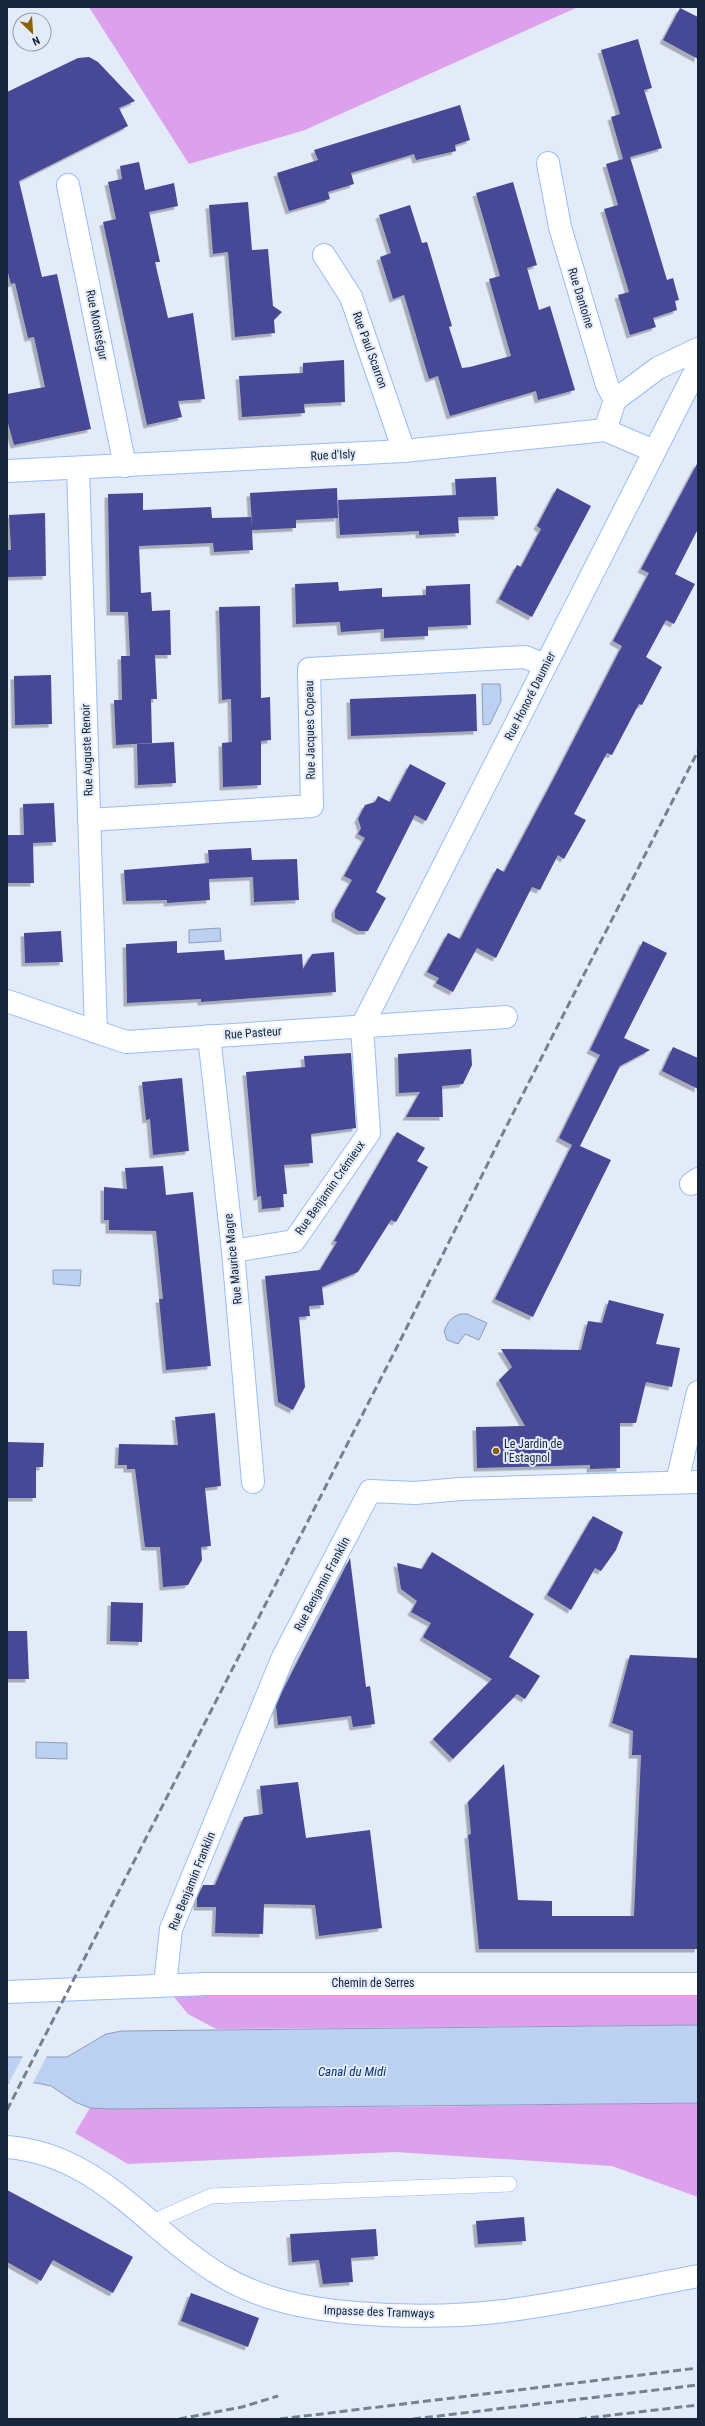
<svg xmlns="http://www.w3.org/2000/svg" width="705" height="2426" font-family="'Roboto Condensed',sans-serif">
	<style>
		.forest { fill: #dca0ed }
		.water { fill: #bcd1f1; stroke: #8a9ebb }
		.pier { fill: #e2ebf7 }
		.building { fill: #464896; filter: url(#shadow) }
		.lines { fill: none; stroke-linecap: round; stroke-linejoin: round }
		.lane-casing { stroke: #98befa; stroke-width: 16 }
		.street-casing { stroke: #98befa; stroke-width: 24 }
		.lane { stroke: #fff; stroke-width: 15 }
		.street { stroke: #fff; stroke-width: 22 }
		.rail { stroke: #758193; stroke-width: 3; stroke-dasharray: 8 4; stroke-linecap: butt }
		.poi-dot { fill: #8c6204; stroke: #e2ebf7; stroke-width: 1.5 }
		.labels { text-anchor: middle; stroke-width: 4; stroke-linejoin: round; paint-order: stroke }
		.street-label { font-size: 12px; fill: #17263d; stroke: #e2ebf7 }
		.poi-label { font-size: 12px; fill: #17263d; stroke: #e2ebf7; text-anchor: start }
		.water-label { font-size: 13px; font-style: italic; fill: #063477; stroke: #e2ebf7 }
	</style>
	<defs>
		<filter id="shadow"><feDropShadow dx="-3.5" dy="3.5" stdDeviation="0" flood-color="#0004"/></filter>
	</defs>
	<rect width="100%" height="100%" fill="#e2ebf7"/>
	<g class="forest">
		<path d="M 89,7 L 578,7 L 305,130 L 189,164 Z"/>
		<path d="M 207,1991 L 698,1992 L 698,2025 L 216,2029 L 188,2014 L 174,1997 Z"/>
		<path d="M 698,2103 L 698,2197 L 612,2166 L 395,2152 L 128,2164 L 75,2133 L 90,2108 L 401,2107 Z"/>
	</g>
	<g class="water">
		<path d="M 482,684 L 500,684 L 501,701 L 490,724 L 483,725 Z"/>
		<path d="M 220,928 L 221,941 L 189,943 L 189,930 Z"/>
		<path d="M 53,1270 L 81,1270 L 80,1286 L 53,1284 Z"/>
		<path d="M 460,1314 L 467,1314 L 487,1323 L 479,1340 L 465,1334 L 458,1344 L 447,1340 L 444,1331 C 448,1322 450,1318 460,1314 Z"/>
		<path d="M 36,1742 L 67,1743 L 67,1759 L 36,1758 Z"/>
		<path d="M 698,2025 L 698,2103 L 112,2109 L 90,2108 L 75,2102 L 51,2086 L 37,2083 L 7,2083 L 7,2057 L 67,2057 L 106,2034 L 122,2031 Z"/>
	</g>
	<path class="pier" d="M 23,2056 L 47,2056 L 32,2085 L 8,2085 Z"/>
	<g class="building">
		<path d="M 680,8 L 698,17 L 698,59 L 663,40 Z"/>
		<path d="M 638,39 L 652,88 L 644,90 L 662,148 L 630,157 L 667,280 L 673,278 L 679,300 L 675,301 L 677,310 L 653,318 L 656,327 L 630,335 L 618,295 L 629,292 L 604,209 L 618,205 L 606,164 L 623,159 L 611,117 L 620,114 L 601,50 Z"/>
		<path d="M 89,57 L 98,62 L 135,101 L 119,108 L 128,126 L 19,181 L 42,277 L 57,274 L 91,429 L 14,445 L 7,420 L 7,394 L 45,387 L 34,337 L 28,338 L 15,283 L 11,284 L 7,269 L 7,92 L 78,58 Z"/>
		<path d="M 460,105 L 470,140 L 455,145 L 456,151 L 416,160 L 414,154 L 351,173 L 354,184 L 328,192 L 330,199 L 289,211 L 277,173 L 318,160 L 314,150 Z"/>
		<path d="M 139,162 L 145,190 L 174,183 L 178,206 L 149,212 L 160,262 L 155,262 L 168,318 L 193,313 L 205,399 L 178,401 L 182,417 L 147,425 L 103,222 L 116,219 L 108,182 L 122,179 L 120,166 Z"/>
		<path d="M 513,182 L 537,265 L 527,268 L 539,310 L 550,306 L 575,390 L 538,400 L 536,391 L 450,416 L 438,376 L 429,379 L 404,295 L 393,299 L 380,257 L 391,253 L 379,215 L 410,205 L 422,243 L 427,242 L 452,326 L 449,327 L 462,368 L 470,367 L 511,356 L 489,279 L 500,276 L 476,193 Z"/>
		<path d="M 248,202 L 252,250 L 268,249 L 273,306 L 282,312 L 274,320 L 275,333 L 235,337 L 228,252 L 213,254 L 209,205 Z"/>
		<path d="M 344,360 L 345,402 L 304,404 L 305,413 L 242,417 L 239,376 L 303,373 L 303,363 Z"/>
		<path d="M 698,462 L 698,529 L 675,574 L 695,584 L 674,624 L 666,620 L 646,657 L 662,667 L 642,705 L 639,704 L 612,755 L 607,753 L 574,814 L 586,820 L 564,859 L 558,855 L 540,890 L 532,887 L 496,958 L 477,948 L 453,992 L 436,983 L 439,978 L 427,972 L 448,933 L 460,939 L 497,868 L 504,872 L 555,776 L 622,646 L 613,641 L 649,573 L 641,569 Z"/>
		<path d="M 496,477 L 498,516 L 458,517 L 459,533 L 419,535 L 419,531 L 340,535 L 338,500 L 456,495 L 455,479 Z"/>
		<path d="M 337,488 L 338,518 L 296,520 L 296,528 L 252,530 L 253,550 L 214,552 L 213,543 L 139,546 L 141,593 L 151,592 L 152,611 L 170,610 L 171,655 L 155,655 L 157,699 L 151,699 L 152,743 L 116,745 L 114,700 L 122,700 L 121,656 L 130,656 L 128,612 L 110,612 L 108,494 L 143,493 L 143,510 L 211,507 L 212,518 L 251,517 L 252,526 L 250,493 Z"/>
		<path d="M 557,488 L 591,506 L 532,617 L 499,599 L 517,565 L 521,567 L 541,529 L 537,526 Z"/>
		<path d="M 45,513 L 46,576 L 7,577 L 7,550 L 11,550 L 9,515 Z"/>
		<path d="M 338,582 L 339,591 L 382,588 L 382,597 L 426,595 L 426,586 L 470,584 L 471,625 L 428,627 L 428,636 L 384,638 L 384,629 L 341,632 L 340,622 L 296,624 L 295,584 Z"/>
		<path d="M 260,606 L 261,698 L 270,697 L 271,740 L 261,741 L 261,785 L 223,787 L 222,743 L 232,742 L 231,699 L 222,700 L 219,607 Z"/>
		<path d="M 51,675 L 52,724 L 15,725 L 14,676 Z"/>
		<path d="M 476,694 L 477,731 L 351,736 L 350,699 Z"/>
		<path d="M 174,742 L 176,783 L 138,785 L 137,744 Z"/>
		<path d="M 410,764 L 446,783 L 426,821 L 415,815 L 376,892 L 386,898 L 368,931 L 359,931 L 335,918 L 335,910 L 352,880 L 344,876 L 365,838 L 358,834 L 361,828 L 358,819 L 365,805 L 375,802 L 378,796 L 390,802 Z"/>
		<path d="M 54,803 L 56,842 L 33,843 L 34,883 L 7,883 L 7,835 L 24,835 L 23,804 Z"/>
		<path d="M 251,848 L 252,860 L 297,859 L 299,900 L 254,902 L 253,877 L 209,879 L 210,900 L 167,903 L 167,900 L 126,901 L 124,870 L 209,863 L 208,850 Z"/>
		<path d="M 61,931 L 63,962 L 25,963 L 24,933 Z"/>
		<path d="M 177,941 L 177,953 L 224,950 L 225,960 L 302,954 L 303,969 L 312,954 L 334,952 L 336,992 L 201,1002 L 201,999 L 127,1003 L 126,944 Z"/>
		<path d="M 643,941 L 667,953 L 624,1038 L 650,1050 L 620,1066 L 580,1146 L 611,1160 L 533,1317 L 495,1299 L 572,1145 L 559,1138 L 600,1055 L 590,1050 Z"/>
		<path d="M 673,1047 L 698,1058 L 698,1089 L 662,1071 Z"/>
		<path d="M 471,1049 L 472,1065 L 463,1084 L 442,1086 L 443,1117 L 406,1117 L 420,1092 L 399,1093 L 398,1054 Z"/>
		<path d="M 351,1053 L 356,1128 L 311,1134 L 313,1163 L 284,1165 L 287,1194 L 283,1194 L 284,1207 L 262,1209 L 261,1196 L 257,1197 L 246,1072 L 305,1067 L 304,1056 Z"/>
		<path d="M 182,1078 L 189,1151 L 153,1155 L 150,1119 L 146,1120 L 142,1082 Z"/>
		<path d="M 397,1132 L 425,1148 L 417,1161 L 428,1167 L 396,1222 L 391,1220 L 358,1272 L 322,1287 L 324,1305 L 309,1306 L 310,1316 L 299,1317 L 305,1387 L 293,1410 L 278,1402 L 265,1276 L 320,1270 L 337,1242 L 334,1241 Z"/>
		<path d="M 163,1166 L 166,1195 L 193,1192 L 211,1366 L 166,1370 L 159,1299 L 163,1299 L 156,1231 L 109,1230 L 109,1220 L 104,1220 L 104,1187 L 127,1189 L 125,1168 Z"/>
		<path d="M 609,1300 L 664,1314 L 656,1344 L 680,1348 L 672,1387 L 646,1382 L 636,1423 L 620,1423 L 620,1468 L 590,1469 L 590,1465 L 477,1468 L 476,1427 L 525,1426 L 499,1380 L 512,1367 L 501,1349 L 581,1350 L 588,1321 L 602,1323 Z"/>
		<path d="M 215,1413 L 221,1486 L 205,1488 L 211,1546 L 201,1547 L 202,1560 L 188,1585 L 163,1587 L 160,1547 L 145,1547 L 135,1469 L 127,1469 L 127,1465 L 118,1465 L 119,1444 L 178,1445 L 175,1417 Z"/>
		<path d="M 7,1442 L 44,1443 L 43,1467 L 36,1467 L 36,1498 L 7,1498 Z"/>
		<path d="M 593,1516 L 623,1532 L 616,1550 L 601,1571 L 595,1568 L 571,1610 L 547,1595 Z"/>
		<path d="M 432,1552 L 534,1614 L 509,1657 L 540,1676 L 525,1699 L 517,1694 L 453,1759 L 433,1739 L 492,1679 L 423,1637 L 431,1623 L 411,1612 L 417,1601 L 401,1589 L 397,1563 L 422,1569 Z"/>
		<path d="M 350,1558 L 366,1687 L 370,1686 L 375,1724 L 353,1727 L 351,1716 L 278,1725 L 276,1706 L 282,1692 Z"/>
		<path d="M 111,1602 L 143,1603 L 142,1642 L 110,1641 Z"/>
		<path d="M 7,1631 L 27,1631 L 29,1679 L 7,1679 Z"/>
		<path d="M 630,1655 L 698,1658 L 698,1949 L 479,1949 L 468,1835 L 471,1834 L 468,1802 L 504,1764 L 518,1900 L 552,1901 L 552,1916 L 634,1916 L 641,1755 L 632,1755 L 633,1731 L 612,1723 Z"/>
		<path d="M 298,1782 L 306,1838 L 370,1830 L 382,1928 L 319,1936 L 315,1905 L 264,1904 L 263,1934 L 215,1933 L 216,1907 L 197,1907 L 197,1898 L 203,1885 L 215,1885 L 244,1817 L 263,1814 L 260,1786 Z"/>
		<path d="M 7,2190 L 133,2257 L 113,2293 L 53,2260 L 41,2281 L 7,2262 Z"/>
		<path d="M 524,2217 L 526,2241 L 478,2244 L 476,2221 Z"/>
		<path d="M 376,2229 L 378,2256 L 351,2258 L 353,2282 L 323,2284 L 319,2260 L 292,2262 L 290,2234 Z"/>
		<path d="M 191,2293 L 259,2318 L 248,2347 L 181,2321 Z"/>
	</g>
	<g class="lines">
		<g class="lane-casing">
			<path id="lane" d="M 152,2222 L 211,2196 L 509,2184"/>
		</g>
		<g class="street-casing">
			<g id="street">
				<path d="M 548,163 L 560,227 L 607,385 L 615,400 L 605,430"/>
				<path d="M 68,185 L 125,466"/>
				<path d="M 324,255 L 351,297 L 404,451"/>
				<path d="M 615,400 L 658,368 L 698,349"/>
				<path d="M 78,468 L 96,1032"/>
				<path d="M 7,471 L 404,451 L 605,430 L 654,451"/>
				<path d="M 89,820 L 312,806 L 309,669 L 525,657 L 545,665"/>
				<path d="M 7,1001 L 126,1042 L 506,1017"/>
				<path d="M 209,1036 L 233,1251 L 253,1482"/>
				<path d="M 691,1184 L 698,1179"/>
				<path d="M 233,1251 L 294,1241 L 369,1133 L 362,1026 L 698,366"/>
				<path d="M 677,1482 L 698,1392"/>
				<path d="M 165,1985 L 171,1929 L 283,1657 L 370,1491 L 415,1493 L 460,1489 L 698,1482"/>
				<path d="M 7,1992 L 206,1984 L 698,1984"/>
				<path d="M 7,2147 C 99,2154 147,2230 220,2275 C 262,2300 307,2309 355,2313 C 404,2317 455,2317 504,2311 C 569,2303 634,2288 698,2276"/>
			</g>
		</g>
		<use href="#lane" class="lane"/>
		<use href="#street" class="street"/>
		<g class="rail">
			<path d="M 7,2110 L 399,1343 L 501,1137 L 698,751"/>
			<path d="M 179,2419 L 242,2407 L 278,2396"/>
			<path d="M 280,2419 L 698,2368"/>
			<path d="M 413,2419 L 698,2385"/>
			<path d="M 579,2419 L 698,2405"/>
		</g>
	</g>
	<circle class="poi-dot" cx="496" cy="1451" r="4"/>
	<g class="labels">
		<g class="street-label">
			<text transform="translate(581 298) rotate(73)" y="4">Rue Dantoine</text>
			<text transform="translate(97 325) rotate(79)" y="4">Rue Montségur</text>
			<text transform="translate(370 350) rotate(70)" y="4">Rue Paul Scarron</text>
			<text transform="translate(333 455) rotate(-3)" y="4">Rue d'Isly</text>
			<text transform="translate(530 696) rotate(-63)" y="4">Rue Honoré Daumier</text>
			<text transform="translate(310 730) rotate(-91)" y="4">Rue Jacques Copeau</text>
			<text transform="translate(87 750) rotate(-92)" y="4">Rue Auguste Renoir</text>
			<text transform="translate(253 1033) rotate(-4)" y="4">Rue Pasteur</text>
			<text transform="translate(330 1188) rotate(-55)" y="4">Rue Benjamin Crémieux</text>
			<text transform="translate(233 1259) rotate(-96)" y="4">Rue Maurice Magre</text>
			<text transform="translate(322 1584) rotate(-62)" y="4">Rue Benjamin Franklin</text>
			<text transform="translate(192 1881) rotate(-68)" y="4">Rue Benjamin Franklin</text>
			<text x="373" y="1987">Chemin de Serres</text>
			<text transform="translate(379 2312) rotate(2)" y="4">Impasse des Tramways</text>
		</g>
		<g class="poi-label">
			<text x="504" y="1448">Le Jardin de<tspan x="504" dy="14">l'Estagnol</tspan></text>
		</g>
		<g class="water-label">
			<text x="352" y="2076">Canal du Midi</text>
		</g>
	</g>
	<rect width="705" height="2426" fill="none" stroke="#17263d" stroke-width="16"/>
	<g transform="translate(32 32) rotate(155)"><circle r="19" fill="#e2ebf7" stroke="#919cad"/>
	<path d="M0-3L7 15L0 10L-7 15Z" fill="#8c6204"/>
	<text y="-6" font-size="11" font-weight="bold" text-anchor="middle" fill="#17263d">N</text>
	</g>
</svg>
